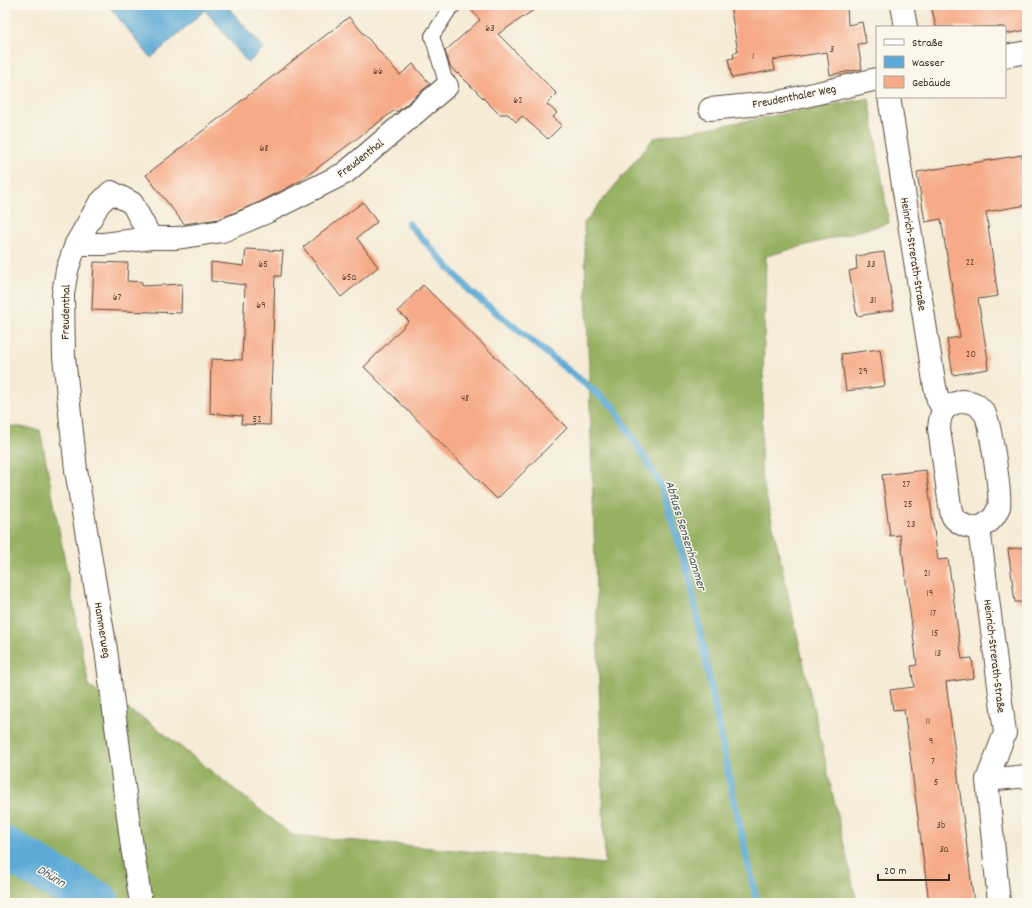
<svg xmlns="http://www.w3.org/2000/svg" width="1032" height="908" font-family="Dekko,sans-serif">
	<style>
		.forest { fill: #97b163; stroke: #696e40 }
		.water { fill: #5daad6; stroke: #4c6a7a }
		.lines { fill: none; stroke-linecap: round; stroke-linejoin: round }
		.stream { stroke: #5daad6; stroke-width: 7 }
		.river { stroke: #5daad6; stroke-width: 43 }
		.building { fill: #f6aa87 }
		.service-casing { stroke: #57473a; stroke-width: 16 }
		.minor-casing { stroke: #57473a; stroke-width: 24 }
		.service { stroke: #fff; stroke-width: 14 }
		.minor { stroke: #fff; stroke-width: 22 }
		.labels { text-anchor: middle; stroke-width: 3; stroke-linejoin: round; paint-order: stroke }
		.number-label { font-size: 10px; fill: #6a4a38 }
		.street-label { font-size: 12px; fill: #3b2a1e; stroke: #fbf7ec }
		.water-label { font-size: 13px; font-style: italic; fill: #47575e; stroke: #fbf7ec }
	</style>
	<rect width="100%" height="100%" fill="#fbf7ec"/>
	<filter id="ink" filterUnits="userSpaceOnUse"><feTurbulence type="fractalNoise" baseFrequency=".025" numOctaves="2"/><feDisplacementMap in="SourceGraphic" scale="8" xChannelSelector="R" yChannelSelector="G"/><feConvolveMatrix kernelMatrix="1 2 1 2 8 2 1 2 1" color-interpolation-filters="sRGB"/></filter>
	<filter id="wash" filterUnits="userSpaceOnUse"><feTurbulence type="fractalNoise" baseFrequency=".012" numOctaves="4" result="noise"/><feDisplacementMap in="SourceGraphic" scale="16" xChannelSelector="R" yChannelSelector="G"/><feGaussianBlur stdDeviation="0.9" result="paint"/><feColorMatrix in="noise" values="0 0 0 0 0 0 0 0 0 0 0 0 0 0 0 0 0 1.4 0 .05"/><feComposite in="paint" operator="in"/></filter>
	<g filter="url(#wash)">
		<rect width="100%" height="100%" fill="#f5ebd6"/>
		<path class="forest" d="M 869,98 L 889,223 L 766,256 L 761,473 L 857,903 L 5,903 L 5,425 L 40,430 L 89,687 L 148,721 L 292,835 L 605,864 L 584,223 L 654,138 Z"/>
		<path class="water" d="M 108,5 L 226,5 L 264,48 L 248,63 L 205,10 L 151,58 Z"/>
		<g class="lines">
			<path class="stream" d="M 409,224 L 471,292 L 614,407 L 661,485 L 688,572 L 730,782 L 757,903"/>
			<path class="river" d="M 5,848 L 98,903"/>
		</g>
		<g id="blocks">
			<g class="building">
				<path d="M 467,5 L 541,5 L 498,34 L 557,94 L 547,104 L 557,113 L 553,117 L 562,125 L 548,139 L 522,116 L 516,122 L 508,114 L 499,114 L 458,73 L 457,74 L 450,66 L 445,51 L 480,20 Z"/>
				<path d="M 730,5 L 847,5 L 848,25 L 862,22 L 866,43 L 858,44 L 862,69 L 830,75 L 827,52 L 773,60 L 775,70 L 732,78 L 728,59 L 734,58 L 733,53 L 738,52 Z"/>
				<path d="M 954,5 L 1025,5 L 1027,14 L 1027,30 L 1005,34 L 1005,27 L 936,27 L 932,9 Z"/>
				<path d="M 349,17 L 400,75 L 413,64 L 430,84 L 397,112 L 395,110 L 300,181 L 262,201 L 219,219 L 184,224 L 146,175 Z"/>
				<path d="M 1022,155 L 1027,187 L 1027,205 L 986,212 L 998,296 L 978,299 L 988,360 L 987,360 L 988,369 L 953,375 L 947,339 L 960,337 L 941,219 L 925,222 L 917,172 Z"/>
				<path d="M 363,202 L 377,222 L 357,238 L 378,267 L 341,297 L 303,247 Z"/>
				<path d="M 246,249 L 283,251 L 281,276 L 275,276 L 270,425 L 241,424 L 242,416 L 210,413 L 211,359 L 242,360 L 245,285 L 211,281 L 211,262 L 244,266 Z"/>
				<path d="M 884,252 L 894,310 L 857,316 L 849,271 L 857,269 L 856,256 Z"/>
				<path d="M 94,262 L 128,263 L 127,281 L 142,282 L 142,286 L 182,284 L 181,313 L 92,310 Z"/>
				<path d="M 423,285 L 567,428 L 497,499 L 364,367 L 409,321 L 398,311 Z"/>
				<path d="M 880,349 L 885,386 L 846,391 L 841,354 Z"/>
				<path d="M 926,470 L 938,560 L 948,559 L 962,659 L 972,658 L 974,678 L 946,682 L 974,903 L 929,903 L 904,709 L 893,710 L 890,690 L 914,687 L 911,666 L 917,665 L 900,535 L 890,536 L 882,475 Z"/>
				<path d="M 1027,547 L 1027,602 L 1015,602 L 1008,549 Z"/>
			</g>
		</g>
	</g>
	<g filter="url(#ink)">
		<use href="#blocks" fill-opacity="0" stroke="#57473a" stroke-width="1"/>
		<g class="lines">
			<g class="service-casing">
				<path id="service" d="M 447,86 L 432,36 L 451,7 L 455,5"/>
			</g>
			<g class="minor-casing">
				<g id="minor">
					<path d="M 902,5 L 906,27"/>
					<path d="M 1005,56 L 1027,52"/>
					<path d="M 889,97 L 935,387 L 938,400 L 944,410"/>
					<path d="M 710,109 L 780,102 L 877,79"/>
					<path d="M 76,244 L 104,244 L 151,238"/>
					<path d="M 962,401 C 974,402 977,403 985,414 C 990,422 1002,499 999,507 C 993,522 982,531 966,526 C 961,524 956,521 953,517 C 951,514 951,509 950,506 L 939,429 C 940,411 944,406 962,401 Z"/>
					<path d="M 979,528 L 1005,733 L 987,780 L 1027,776"/>
					<path d="M 987,780 L 999,903"/>
					<path d="M 141,903 L 132,847 L 106,650 L 76,470 L 64,357 L 63,294 L 67,270 L 76,244 L 99,204 L 111,192 L 132,203 L 151,238 L 177,238 L 222,231 L 267,212 L 345,173 L 447,86"/>
				</g>
			</g>
			<use href="#service" class="service"/>
			<use href="#minor" class="minor"/>
		</g>
	</g>
	<g class="labels">
		<g class="number-label">
			<text x="490" y="31">63</text>
			<text x="832" y="52">3</text>
			<text x="753" y="59">1</text>
			<text x="378" y="74">66</text>
			<text x="518" y="103">62</text>
			<text x="264" y="151">68</text>
			<text x="970" y="265">22</text>
			<text x="263" y="267">65</text>
			<text x="871" y="267">33</text>
			<text x="349" y="280">65a</text>
			<text x="117" y="300">67</text>
			<text x="873" y="303">31</text>
			<text x="261" y="308">69</text>
			<text x="971" y="357">20</text>
			<text x="863" y="374">29</text>
			<text x="465" y="401">48</text>
			<text x="257" y="422">52</text>
			<text x="906" y="487">27</text>
			<text x="908" y="507">25</text>
			<text x="911" y="527">23</text>
			<text x="927" y="576">21</text>
			<text x="930" y="596">19</text>
			<text x="933" y="616">17</text>
			<text x="935" y="636">15</text>
			<text x="938" y="656">13</text>
			<text x="928" y="724">11</text>
			<text x="931" y="744">9</text>
			<text x="933" y="764">7</text>
			<text x="936" y="785">5</text>
			<text x="941" y="828">3b</text>
			<text x="944" y="852">3a</text>
		</g>
		<g class="street-label">
			<text transform="translate(794 96) rotate(-11)" y="4">Freudenthaler Weg</text>
			<text transform="translate(360 158) rotate(-38)" y="4">Freudenthal</text>
			<text transform="translate(914 254) rotate(81)" y="4">Heinrich-Strerath-Straße</text>
			<text transform="translate(65 312) rotate(-89)" y="4">Freudenthal</text>
			<text transform="translate(103 630) rotate(81)" y="4">Hammerweg</text>
			<text transform="translate(995 656) rotate(83)" y="4">Heinrich-Strerath-Straße</text>
		</g>
		<g class="water-label">
			<text transform="translate(687 535) rotate(73)" y="5">Abfluss Sensenhammer</text>
			<text transform="translate(52 875) rotate(31)" y="5">Dhünn</text>
		</g>
	</g>
	<rect width="1032" height="908" fill="none" stroke="#fbf7ec" stroke-width="20"/>
	<rect x="876" y="26" width="130" height="72" fill="#fbf7ec" stroke="#aea59a"/>
	<rect x="884" y="39" width="20" height="6" fill="#ffffff" stroke="#aea59a"/>
	<text x="912" y="46" font-size="12" fill="#3b2a1e">Straße</text>
	<rect x="884" y="56" width="20" height="12" fill="#5daad6" stroke="#aea59a"/>
	<text x="912" y="66" font-size="12" fill="#3b2a1e">Wasser</text>
	<rect x="884" y="76" width="20" height="12" fill="#f6aa87" stroke="#aea59a"/>
	<text x="912" y="86" font-size="12" fill="#3b2a1e">Gebäude</text>
	<path d="M878 874v6h71v-6" fill="none" stroke="#3b2a1e" stroke-width="2"/>
	<text x="884" y="874" font-size="12" fill="#3b2a1e" stroke="#fbf7ec" stroke-width="3" paint-order="stroke">20 m</text>
</svg>
